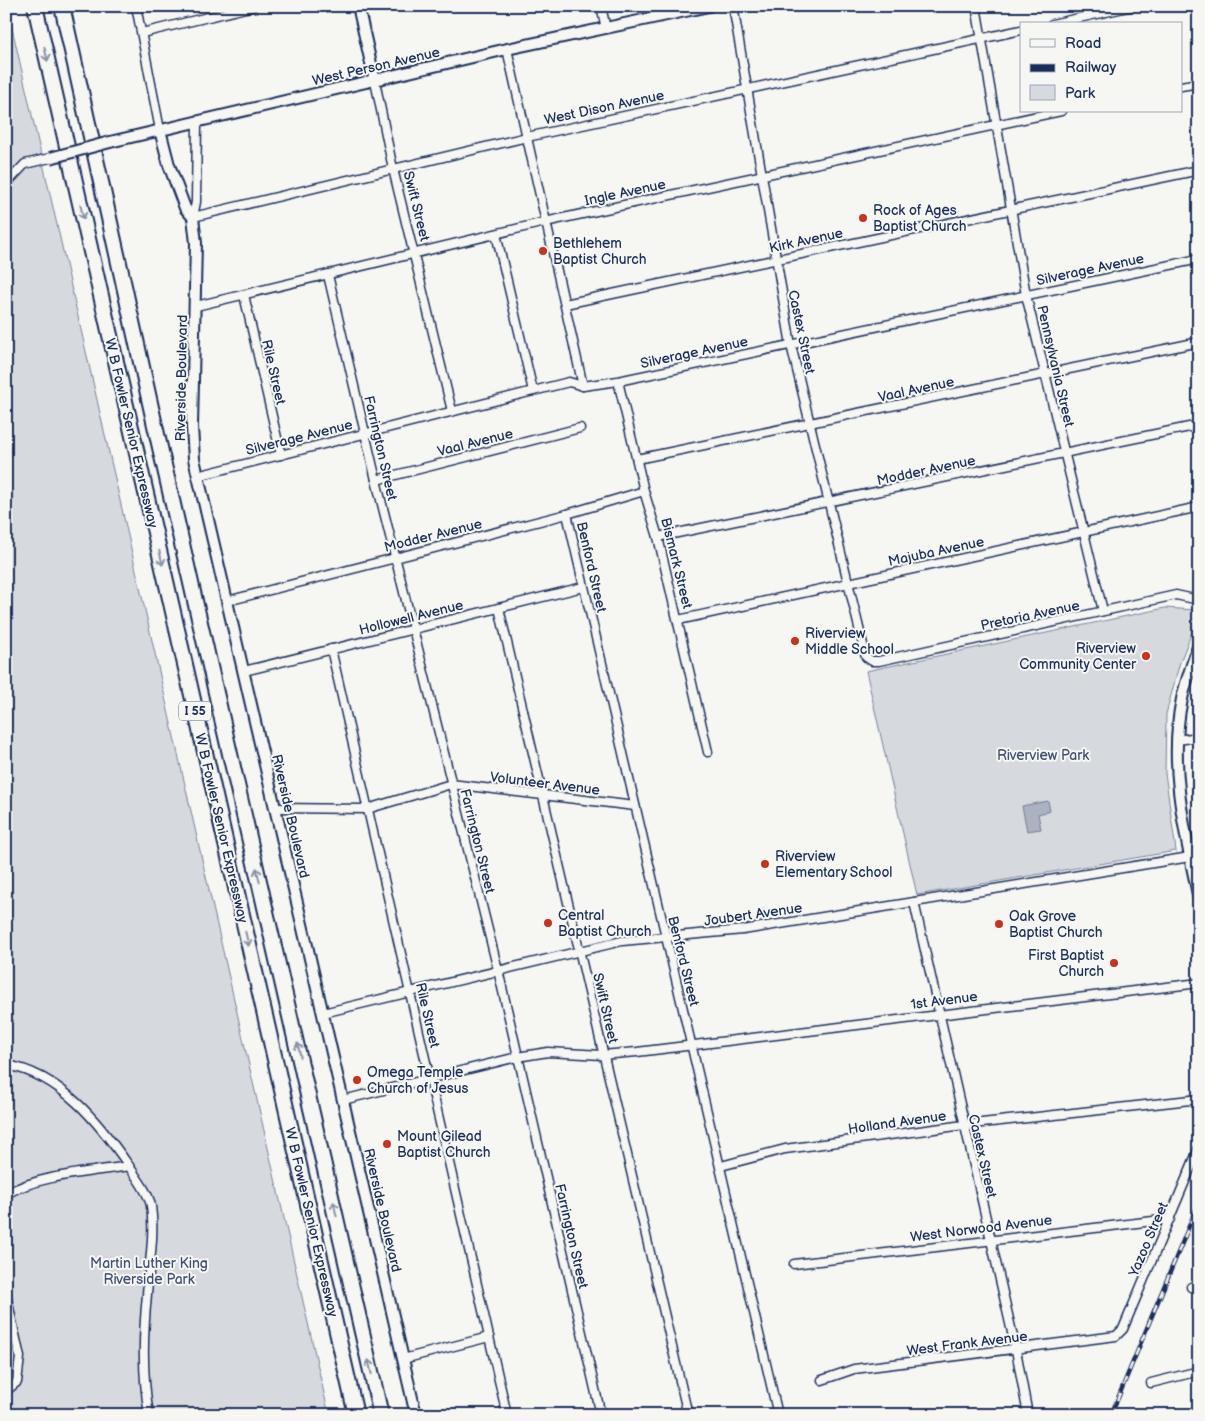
<svg xmlns="http://www.w3.org/2000/svg" width="1205" height="1421" font-family="'Balsamiq Sans',sans-serif">
	<style>
		.green { fill: #d6d9dd; stroke: #78849e }
		.water { fill: #abb2c0; stroke: #717e99 }
		.lines { fill: none; stroke-linecap: round; stroke-linejoin: round }
		.minor-casing { stroke: #1b2f5e; stroke-width: 11 }
		.tertiary-casing { stroke: #1b2f5e; stroke-width: 14 }
		.motorway-casing { stroke: #1b2f5e; stroke-width: 18 }
		.minor { stroke: #f6f6f2; stroke-width: 8 }
		.tertiary { stroke: #f6f6f2; stroke-width: 10 }
		.motorway { stroke: #f6f6f2; stroke-width: 14 }
		.rail-casing { stroke: #1b2f5e; stroke-width: 4.5 }
		.rail { stroke: #f6f6f2; stroke-width: 2.5; stroke-dasharray: 8; stroke-linecap: butt }
		.tertiary-bridge-casing { stroke: #1b2f5e; stroke-width: 14; stroke-linecap: butt }
		.tertiary-bridge { stroke: #f6f6f2; stroke-width: 10 }
		.oneway { stroke: #8892a8 }
		.poi-dot { fill: #c8321e; stroke: #f6f6f2; stroke-width: 2 }
		.labels { text-anchor: middle; stroke-width: 4; stroke-linejoin: round; paint-order: stroke }
		.shield { fill: #f6f6f2; stroke: #5d6b8a; stroke-width: 1 }
		.shield-label { font-size: 12px; font-weight: bold; fill: #1b2f5e }
		.street-label { font-size: 14px; fill: #1b2f5e; stroke: #f6f6f2 }
		.poi-label { font-size: 14px; fill: #1b2f5e; stroke: #f6f6f2; text-anchor: start }
		.park-label { font-size: 14px; fill: #405177; stroke: #f6f6f2 }
	</style>
	<rect width="100%" height="100%" fill="#f6f6f2"/>
	<filter id="ink" filterUnits="userSpaceOnUse"><feTurbulence type="fractalNoise" baseFrequency=".02" numOctaves="2"/><feDisplacementMap in="SourceGraphic" scale="10" xChannelSelector="R" yChannelSelector="G"/><feConvolveMatrix kernelMatrix="1 2 1 2 8 2 1 2 1" color-interpolation-filters="sRGB"/></filter>
	<g filter="url(#ink)">
		<g class="green">
			<path d="M 6,6 L 7,6 L 329,1415 L 6,1415 Z"/>
			<path d="M 1165,608 L 1195,610 L 1196,622 L 1180,662 L 1166,714 L 1165,773 L 1176,851 L 917,895 L 866,671 Z"/>
		</g>
		<path class="water" d="M 1048,801 L 1050,811 L 1038,814 L 1041,829 L 1027,831 L 1022,806 Z"/>
		<g class="lines">
			<g class="minor-casing">
				<g id="minor">
					<path d="M 136,6 L 160,130"/>
					<path d="M 601,6 L 606,29"/>
					<path d="M 733,6 L 791,345 L 866,657 L 872,661 L 879,661 L 1176,595 L 1199,600"/>
					<path d="M 976,6 L 1026,295 L 1103,611"/>
					<path d="M 1052,24 L 1133,6"/>
					<path d="M 142,33 L 254,6"/>
					<path d="M 507,49 L 583,386"/>
					<path d="M 375,81 L 393,169 L 452,411"/>
					<path d="M 1181,86 L 1199,83"/>
					<path d="M 197,121 L 196,202 L 193,217 L 527,137 L 1021,30"/>
					<path d="M 6,184 L 25,164 L 50,158"/>
					<path d="M 496,234 L 533,391"/>
					<path d="M 328,275 L 376,480 L 498,970 L 601,1415"/>
					<path d="M 244,295 L 281,455"/>
					<path d="M 565,304 L 1199,170"/>
					<path d="M 196,306 L 545,222 L 1061,111"/>
					<path d="M 618,381 L 644,491 L 658,537 L 708,752"/>
					<path d="M 637,459 L 1199,342"/>
					<path d="M 197,476 L 569,382 L 583,386 L 618,381 L 1199,259"/>
					<path d="M 376,480 L 580,428"/>
					<path d="M 567,514 L 778,1415"/>
					<path d="M 658,537 L 1199,425"/>
					<path d="M 227,601 L 567,514 L 644,491"/>
					<path d="M 499,608 L 688,1415"/>
					<path d="M 678,620 L 1199,507"/>
					<path d="M 331,649 L 507,1415"/>
					<path d="M 244,671 L 583,587"/>
					<path d="M 1177,740 L 1199,737"/>
					<path d="M 276,808 L 367,809 L 451,784 L 635,806"/>
					<path d="M 914,902 L 1016,1350 L 1028,1415"/>
					<path d="M 323,1013 L 622,941 L 743,930 L 1190,857"/>
					<path d="M 6,1065 C 61,1074 100,1124 129,1166 C 136,1177 149,1193 151,1206 C 155,1235 149,1265 147,1294 C 143,1337 142,1372 149,1415"/>
					<path d="M 343,1100 L 517,1057 L 548,1052 L 602,1055 L 637,1052 L 1199,983"/>
					<path d="M 721,1166 L 785,1149 L 964,1125 L 1199,1099"/>
					<path d="M 6,1194 C 40,1175 91,1172 129,1166"/>
					<path d="M 794,1264 L 1170,1219"/>
					<path d="M 1191,1287 L 1199,1285"/>
					<path d="M 6,1294 L 20,1357 L 17,1382 L 6,1391"/>
					<path d="M 403,1359 L 489,1337"/>
					<path d="M 822,1380 L 854,1369 L 1116,1336 L 1123,1329 L 1199,1148"/>
					<path d="M 1151,1383 L 1199,1371"/>
				</g>
			</g>
			<g class="tertiary-casing">
				<g id="tertiary">
					<path d="M 358,6 L 375,81"/>
					<path d="M 160,130 L 169,165 L 185,208 L 193,217 L 196,243 L 192,427 L 194,459 L 416,1415"/>
					<path d="M 110,142 L 507,49 L 709,6"/>
					<path d="M 1199,644 C 1193,662 1186,680 1182,699 C 1168,765 1185,834 1199,899"/>
				</g>
			</g>
			<g class="motorway-casing">
				<g id="motorway">
					<path d="M 35,6 L 356,1415"/>
					<path d="M 62,6 L 156,430 L 381,1415"/>
				</g>
			</g>
			<use href="#minor" class="minor"/>
			<use href="#tertiary" class="tertiary"/>
			<use href="#motorway" class="motorway"/>
			<g class="rail-casing">
				<path id="rail" d="M 1111,1415 L 1199,1202"/>
			</g>
			<use href="#rail" class="rail"/>
			<g class="tertiary-bridge-casing">
				<path id="tertiary-bridge" d="M 50,158 L 110,142"/>
			</g>
			<use href="#tertiary-bridge" class="tertiary-bridge"/>
		</g>
		<defs><path id="oneway-shaft" d="M-6 0H5M1.5-3L5.5 0L1.5 3" fill="none" stroke-width="1.6" stroke-linecap="round" stroke-linejoin="round" transform="scale(1.25)"/></defs>
		<g class="oneway">
			<use href="#oneway-shaft" transform="translate(46 54) rotate(77)"/>
			<use href="#oneway-shaft" transform="translate(82 212) rotate(77)"/>
			<use href="#oneway-shaft" transform="translate(161 558) rotate(77)"/>
			<use href="#oneway-shaft" transform="translate(258 875) rotate(-103)"/>
			<use href="#oneway-shaft" transform="translate(247 939) rotate(77)"/>
			<use href="#oneway-shaft" transform="translate(299 1050) rotate(-103)"/>
			<use href="#oneway-shaft" transform="translate(335 1209) rotate(-102)"/>
			<use href="#oneway-shaft" transform="translate(370 1367) rotate(-103)"/>
		</g>
	</g>
	<g class="poi-dot">
		<circle cx="863" cy="218" r="5"/>
		<circle cx="543" cy="251" r="5"/>
		<circle cx="795" cy="641" r="5"/>
		<circle cx="1146" cy="656" r="5"/>
		<circle cx="765" cy="864" r="5"/>
		<circle cx="548" cy="923" r="5"/>
		<circle cx="999" cy="924" r="5"/>
		<circle cx="1114" cy="963" r="5"/>
		<circle cx="357" cy="1080" r="5"/>
		<circle cx="387" cy="1144" r="5"/>
	</g>
	<g class="labels">
		<rect class="shield" x="179" y="701.5" width="32" height="19" rx="4"/>
		<g class="shield-label">
			<text x="195" y="715">I 55</text>
		</g>
		<g class="street-label">
			<text transform="translate(376 66) rotate(-13)" y="5">West Person Avenue</text>
			<text transform="translate(604 107) rotate(-12)" y="5">West Dison Avenue</text>
			<text transform="translate(625 192) rotate(-12)" y="5">Ingle Avenue</text>
			<text transform="translate(417 206) rotate(76)" y="5">Swift Street</text>
			<text transform="translate(806 240) rotate(-12)" y="5">Kirk Avenue</text>
			<text transform="translate(1090 269) rotate(-12)" y="5">Silverage Avenue</text>
			<text transform="translate(802 332) rotate(78)" y="5">Castex Street</text>
			<text transform="translate(694 352) rotate(-12)" y="5">Silverage Avenue</text>
			<text transform="translate(1056 366) rotate(77)" y="5">Pennsylvania Street</text>
			<text transform="translate(274 372) rotate(77)" y="5">Rile Street</text>
			<text transform="translate(181 378) rotate(-89)" y="5">Riverside Boulevard</text>
			<text transform="translate(916 389) rotate(-12)" y="5">Vaal Avenue</text>
			<text transform="translate(132 433) rotate(77)" y="5">W B Fowler Senior Expressway</text>
			<text transform="translate(299 437) rotate(-14)" y="5">Silverage Avenue</text>
			<text transform="translate(475 442) rotate(-14)" y="5">Vaal Avenue</text>
			<text transform="translate(381 448) rotate(77)" y="5">Farrington Street</text>
			<text transform="translate(926 470) rotate(-12)" y="5">Modder Avenue</text>
			<text transform="translate(433 535) rotate(-14)" y="5">Modder Avenue</text>
			<text transform="translate(936 551) rotate(-12)" y="5">Majuba Avenue</text>
			<text transform="translate(677 563) rotate(76)" y="5">Bismark Street</text>
			<text transform="translate(592 567) rotate(77)" y="5">Benford Street</text>
			<text transform="translate(1030 615) rotate(-12)" y="5">Pretoria Avenue</text>
			<text transform="translate(411 617) rotate(-14)" y="5">Hollowell Avenue</text>
			<text transform="translate(545 783) rotate(7)" y="5">Volunteer Avenue</text>
			<text transform="translate(291 816) rotate(77)" y="5">Riverside Boulevard</text>
			<text transform="translate(222 828) rotate(77)" y="5">W B Fowler Senior Expressway</text>
			<text transform="translate(478 841) rotate(76)" y="5">Farrington Street</text>
			<text transform="translate(753 914) rotate(-8)" y="5">Joubert Avenue</text>
			<text transform="translate(684 961) rotate(76)" y="5">Benford Street</text>
			<text transform="translate(944 1000) rotate(-7)" y="5">1st Avenue</text>
			<text transform="translate(606 1008) rotate(77)" y="5">Swift Street</text>
			<text transform="translate(428 1015) rotate(77)" y="5">Rile Street</text>
			<text transform="translate(897 1122) rotate(-8)" y="5">Holland Avenue</text>
			<text transform="translate(983 1156) rotate(77)" y="5">Castex Street</text>
			<text transform="translate(383 1210) rotate(77)" y="5">Riverside Boulevard</text>
			<text transform="translate(312 1222) rotate(77)" y="5">W B Fowler Senior Expressway</text>
			<text transform="translate(981 1228) rotate(-7)" y="5">West Norwood Avenue</text>
			<text transform="translate(572 1236) rotate(77)" y="5">Farrington Street</text>
			<text transform="translate(1148 1239) rotate(-67)" y="5">Yazoo Street</text>
			<text transform="translate(967 1343) rotate(-7)" y="5">West Frank Avenue</text>
		</g>
		<g class="poi-label">
			<text x="873" y="215">Rock of Ages<tspan x="873" dy="16">Baptist Church</tspan></text>
			<text x="553" y="248">Bethlehem<tspan x="553" dy="16">Baptist Church</tspan></text>
			<text x="805" y="638">Riverview<tspan x="805" dy="16">Middle School</tspan></text>
			<text x="1136" y="653" text-anchor="end">Riverview<tspan x="1136" dy="16">Community Center</tspan></text>
			<text x="775" y="861">Riverview<tspan x="775" dy="16">Elementary School</tspan></text>
			<text x="558" y="920">Central<tspan x="558" dy="16">Baptist Church</tspan></text>
			<text x="1009" y="921">Oak Grove<tspan x="1009" dy="16">Baptist Church</tspan></text>
			<text x="1104" y="960" text-anchor="end">First Baptist<tspan x="1104" dy="16">Church</tspan></text>
			<text x="367" y="1077">Omega Temple<tspan x="367" dy="16">Church of Jesus</tspan></text>
			<text x="397" y="1141">Mount Gilead<tspan x="397" dy="16">Baptist Church</tspan></text>
		</g>
		<g class="park-label">
			<text x="1043" y="760">Riverview Park</text>
			<text x="149" y="1268">Martin Luther King<tspan x="149" dy="16">Riverside Park</tspan></text>
		</g>
	</g>
	<rect width="1205" height="1421" fill="none" stroke="#f6f6f2" stroke-width="25"/>
	<rect x="12" y="12" width="1180" height="1396" fill="none" stroke="#1b2f5e" stroke-width="2" filter="url(#ink)"/>
	<rect x="1020" y="22" width="162" height="90" fill="#f6f6f2" stroke="#9ea6b7"/>
	<rect x="1030" y="39" width="25" height="8" fill="#f6f6f2" stroke="#9ea6b7"/>
	<text x="1065" y="48" font-size="15" fill="#1b2f5e">Road</text>
	<rect x="1030" y="64" width="25" height="8" fill="#1b2f5e" stroke="#9ea6b7"/>
	<text x="1065" y="72" font-size="15" fill="#1b2f5e">Railway</text>
	<rect x="1030" y="85" width="25" height="15" fill="#d6d9dd" stroke="#9ea6b7"/>
	<text x="1065" y="98" font-size="15" fill="#1b2f5e">Park</text>
</svg>
